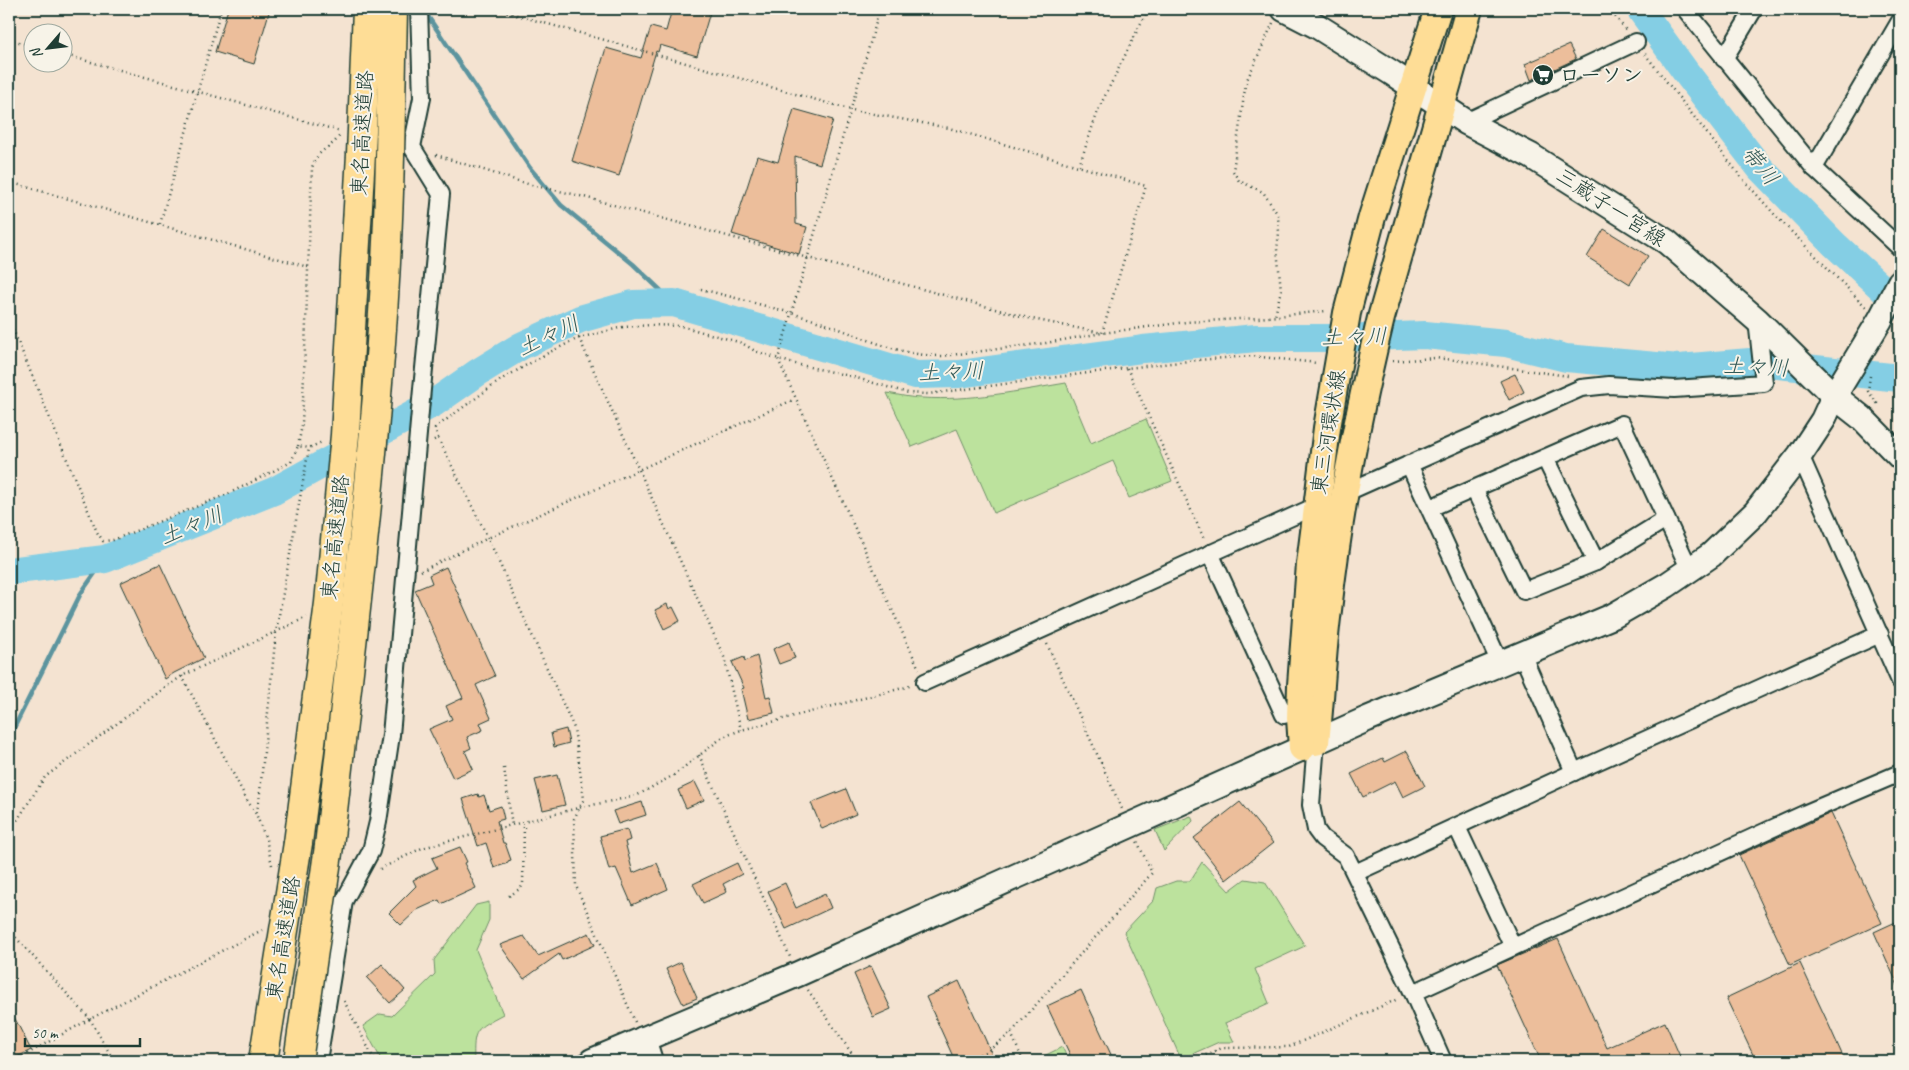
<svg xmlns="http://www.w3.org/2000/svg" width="1909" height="1070" font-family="Caveat,'Klee One',sans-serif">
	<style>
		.green { fill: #bce29d; stroke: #6e9068 }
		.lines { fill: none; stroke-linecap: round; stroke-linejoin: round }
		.stream { stroke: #5c949e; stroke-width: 4.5 }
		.river { stroke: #84cee4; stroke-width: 28 }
		.building { fill: #ecbe9b; stroke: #1f3d34 }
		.street-casing { stroke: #1f3d34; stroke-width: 20 }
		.secondary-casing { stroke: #1f3d34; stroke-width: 28 }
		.primary-casing { stroke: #1f3d34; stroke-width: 30 }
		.highway-casing { stroke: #1f3d34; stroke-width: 31 }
		.path { stroke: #1f3d34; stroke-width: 2.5; stroke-dasharray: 1 4; stroke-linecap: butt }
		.street { stroke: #f7f3e8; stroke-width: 16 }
		.secondary { stroke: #f7f3e8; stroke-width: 24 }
		.primary { stroke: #fedd96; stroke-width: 26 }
		.highway { stroke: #fedd96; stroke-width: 28 }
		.highway-bridge-casing { stroke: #1f3d34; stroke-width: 31; stroke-linecap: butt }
		.highway-bridge { stroke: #fedd96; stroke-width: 28 }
		.labels { text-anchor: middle; stroke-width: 4; stroke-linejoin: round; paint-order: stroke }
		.poi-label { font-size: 21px; font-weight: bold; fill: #1f3d34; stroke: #f7f3e8; text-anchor: start }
		.street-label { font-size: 21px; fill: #1f3d34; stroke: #f7f3e8 }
		.water-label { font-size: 22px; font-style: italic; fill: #335a57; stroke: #f7f3e8 }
	</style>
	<rect width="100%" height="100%" fill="#f4e3d1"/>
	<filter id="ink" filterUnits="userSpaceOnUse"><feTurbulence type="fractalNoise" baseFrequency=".02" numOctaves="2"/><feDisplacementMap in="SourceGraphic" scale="10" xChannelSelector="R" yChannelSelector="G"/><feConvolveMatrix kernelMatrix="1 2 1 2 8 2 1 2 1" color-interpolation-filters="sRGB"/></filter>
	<g filter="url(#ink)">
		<g class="green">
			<path d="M 1066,383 L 1091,443 L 1146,419 L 1172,481 L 1129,498 L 1113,461 L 994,513 L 957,429 L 912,447 L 887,393 C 899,395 911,398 922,398 C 971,401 1018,391 1066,383 Z"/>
			<path d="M 1191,816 L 1193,821 L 1164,851 L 1155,830 Z"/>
			<path d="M 1202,862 L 1229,891 L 1245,879 L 1265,882 L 1305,946 L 1255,969 L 1269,1003 L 1225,1023 L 1234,1042 L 1219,1042 L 1181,1059 L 1124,932 L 1154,900 L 1157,888 L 1176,881 L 1190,881 Z"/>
			<path d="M 489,902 L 489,920 L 476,950 L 503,1014 C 475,1029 473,1029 474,1061 L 382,1061 L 363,1026 L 380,1014 L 392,1016 L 435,974 L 434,960 L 476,905 Z"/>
			<path d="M 1062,1047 L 1069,1061 L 1034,1061 Z"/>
		</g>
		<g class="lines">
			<g class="stream">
				<path d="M 425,12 L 530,168 L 561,205 L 633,264 L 674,303"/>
				<path d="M 9,738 L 81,593 L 105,559"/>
			</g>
			<g class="river">
				<path d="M 1640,9 L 1685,71 L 1760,168 L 1834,244 L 1900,305"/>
				<path d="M 9,571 L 105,559 L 274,491 L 434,403 L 477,373 L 521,346 L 580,319 L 633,304 L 674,303 L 916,375 L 959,374 L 1143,349 L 1256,338 L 1341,338 L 1425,335 L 1506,343 L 1566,358 L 1679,368 L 1750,362 L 1900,378"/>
			</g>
		</g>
		<g class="building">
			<path d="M 228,9 L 270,9 L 254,64 L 215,52 Z"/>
			<path d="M 672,9 L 711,9 L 697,56 L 660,45 L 658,52 L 656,51 L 619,176 L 572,161 L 606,48 L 641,58 L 651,27 L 666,31 Z"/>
			<path d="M 1569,45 L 1576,59 L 1531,80 L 1525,64 Z"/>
			<path d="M 794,109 L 833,120 L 820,164 L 795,156 L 796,224 L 807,227 L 799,254 L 732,234 L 757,156 L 778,162 Z"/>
			<path d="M 1604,229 L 1648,256 L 1630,284 L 1587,257 Z"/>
			<path d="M 1515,374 L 1524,392 L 1509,400 L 1500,381 Z"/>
			<path d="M 160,564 L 204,658 L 174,673 L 165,679 L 120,583 Z"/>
			<path d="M 446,567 L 495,676 L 476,685 L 491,718 L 480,723 L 483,730 L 467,737 L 471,748 L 465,751 L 473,769 L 453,778 L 429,729 L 452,719 L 446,706 L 463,698 L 415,590 L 432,583 L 429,575 Z"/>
			<path d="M 667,604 L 669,609 L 673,607 L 680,621 L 664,629 L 655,610 Z"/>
			<path d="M 789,642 L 795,658 L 779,664 L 773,649 Z"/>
			<path d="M 757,656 L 766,697 L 770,696 L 774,713 L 748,719 L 741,689 L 744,688 L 732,662 L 744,657 L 745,661 Z"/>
			<path d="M 566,729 L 569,743 L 554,747 L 551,733 Z"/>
			<path d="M 1407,751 L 1425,786 L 1403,797 L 1395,781 L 1363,797 L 1351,774 L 1383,758 L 1385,762 Z"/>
			<path d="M 557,775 L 565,805 L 543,810 L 535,780 Z"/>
			<path d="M 695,782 L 704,800 L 686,808 L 678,790 Z"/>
			<path d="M 846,789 L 856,814 L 822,829 L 811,803 Z"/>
			<path d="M 478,794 L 479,797 L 484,795 L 489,810 L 501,806 L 504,819 L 497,821 L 503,843 L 505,843 L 511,860 L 508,861 L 508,863 L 494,868 L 486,843 L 478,846 L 463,799 Z"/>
			<path d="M 642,802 L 646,815 L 618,824 L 613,811 Z"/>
			<path d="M 1240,802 L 1273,843 L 1226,880 L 1194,838 Z"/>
			<path d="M 1831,813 L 1882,923 L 1790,965 L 1739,855 Z"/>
			<path d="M 627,829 L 630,840 L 625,842 L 633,873 L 657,863 L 668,889 L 632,905 L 616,868 L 609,870 L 600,836 Z"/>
			<path d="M 460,847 L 467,862 L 464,863 L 476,888 L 441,904 L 439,900 L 417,910 L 401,925 L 389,913 L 416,886 L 413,880 L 437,868 L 432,858 Z"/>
			<path d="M 737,863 L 742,874 L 723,884 L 727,892 L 703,903 L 693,884 Z"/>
			<path d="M 785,883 L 796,908 L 825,894 L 831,908 L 786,929 L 768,891 Z"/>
			<path d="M 1900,920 L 1900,990 L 1874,932 Z"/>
			<path d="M 589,933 L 595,945 L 562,960 L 559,954 L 524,979 L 500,945 L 524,936 L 538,956 Z"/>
			<path d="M 1558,939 L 1607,1048 L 1665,1022 L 1682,1061 L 1541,1061 L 1497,965 Z"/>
			<path d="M 681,962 L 697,998 L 683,1004 L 666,969 Z"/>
			<path d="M 1800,963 L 1828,1023 L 1845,1061 L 1756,1061 L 1726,998 Z"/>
			<path d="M 382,964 L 405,990 L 390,1003 L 367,978 Z"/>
			<path d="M 871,966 L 891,1009 L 873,1017 L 854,974 Z"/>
			<path d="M 959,981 L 995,1061 L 955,1061 L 926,997 Z"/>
			<path d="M 1081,990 L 1114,1061 L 1073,1061 L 1047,1006 Z"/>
			<path d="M 9,1007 L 31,1050 L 9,1061 Z"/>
		</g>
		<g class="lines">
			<g class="street-casing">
				<g id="street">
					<path d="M 1685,9 L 1814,168 L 1900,248"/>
					<path d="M 1724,59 L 1754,9"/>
					<path d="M 1466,122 L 1636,42"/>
					<path d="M 1814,168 L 1900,21"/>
					<path d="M 1800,455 L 1900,681"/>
					<path d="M 1545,458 L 1596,562"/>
					<path d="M 1409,464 L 1500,663"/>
					<path d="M 1474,489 L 1524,591 L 1596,562 L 1666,519"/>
					<path d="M 1345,493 L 1581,388 L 1609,385 L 1674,389 L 1764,383 L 1757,320"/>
					<path d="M 1430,508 L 1622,424 L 1690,570"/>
					<path d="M 1210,553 L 1284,715"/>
					<path d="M 1522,654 L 1574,772"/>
					<path d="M 925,682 L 1316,506"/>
					<path d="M 1316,742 L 1311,805 L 1316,830 L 1322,838 L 1346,856 L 1413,993 L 1443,1061"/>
					<path d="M 1457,827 L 1513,947"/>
					<path d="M 1355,873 L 1574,772 L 1880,634"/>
					<path d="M 1413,993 L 1806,813 L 1900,773"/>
					<path d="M 318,1061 L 344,901 L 371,851 L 378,822 L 391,735 L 422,389 L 441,194 L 412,147 L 422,98 L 419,9"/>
				</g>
			</g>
			<g class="secondary-casing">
				<g id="secondary">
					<path d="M 1284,9 L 1317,26 L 1392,73 L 1466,122 L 1531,156 L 1667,242 L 1757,320 L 1834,396 L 1862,418 L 1900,457"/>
					<path d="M 643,1039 L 650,1061"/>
					<path d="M 592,1061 L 798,974 L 1367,719 L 1613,616 L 1667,585 L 1711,555 L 1755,513 L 1800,455 L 1823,420 L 1834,396 L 1880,320 L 1900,282"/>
				</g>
			</g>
			<g class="primary-casing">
				<g id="primary">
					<path d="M 1316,742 C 1321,698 1322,654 1328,610 C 1339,511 1358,414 1381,318 L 1469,9"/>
					<path d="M 1302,748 L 1300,718 L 1301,685 L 1310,564 L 1327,428 L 1347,313 L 1372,217 L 1438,9"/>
				</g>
			</g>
			<g class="highway-casing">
				<g id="highway">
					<path d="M 298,843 L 329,603 L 345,435 L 361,154"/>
					<path d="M 329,846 C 355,616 385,387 390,156"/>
				</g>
			</g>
			<g class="path">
				<path d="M 880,9 L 778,359 L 919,669"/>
				<path d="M 1609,9 L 1626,30"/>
				<path d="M 1273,23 L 1246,82 L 1233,171 L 1239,181 L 1263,192 L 1278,215 L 1279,233 L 1277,249 L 1281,290 L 1275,316"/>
				<path d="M 9,39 L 32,46"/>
				<path d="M 62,54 L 340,131"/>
				<path d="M 1645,54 L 1741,177 L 1775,215 L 1866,307"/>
				<path d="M 436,155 L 531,185 L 573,194 L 1032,319 L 1102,333 L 1146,186 L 949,128 L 852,110 L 495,9"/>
				<path d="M 1079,166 L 1099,108 L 1148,9"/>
				<path d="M 9,182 L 308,267"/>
				<path d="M 160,224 L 221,9"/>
				<path d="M 701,289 C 742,300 785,310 826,324 C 866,338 899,356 943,356 L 1046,343 L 1102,333 L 1186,322 L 1258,318 L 1326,311"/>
				<path d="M 9,320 L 97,532 L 103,541 L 113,540 L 228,494 L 291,462 L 298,446 L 309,448 L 322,442"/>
				<path d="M 579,338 L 724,657 L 741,730"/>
				<path d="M 1393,361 L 1435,358 L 1455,360 L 1568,376"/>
				<path d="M 1127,368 L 1204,539"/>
				<path d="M 1870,376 L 1868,391 L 1877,403 L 1875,404"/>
				<path d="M 438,438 L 435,428 L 502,379 L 548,353 L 579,338 L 623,327 L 651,325 L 681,326 L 742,343 L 755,351 L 791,363 L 850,376 L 908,393 L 928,394 L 1127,368 L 1198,360 L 1252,356 L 1317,363"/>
				<path d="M 298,446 L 302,425 L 312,168 C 318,147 332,149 340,135"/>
				<path d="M 421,571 L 488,538 L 438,438 L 432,441"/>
				<path d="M 1047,644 L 1122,809"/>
				<path d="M 182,676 L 247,800 L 256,814"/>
				<path d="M 699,755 L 790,957"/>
				<path d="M 504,768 L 512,826"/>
				<path d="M 9,833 L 45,777 L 166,687 L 182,676 L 307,617"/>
				<path d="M 272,865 L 266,839 L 256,814 L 259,802 L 276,632 L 309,448"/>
				<path d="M 380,869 L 422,848 L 582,807 L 636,796 L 674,775 L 723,737 L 741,730 L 910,686"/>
				<path d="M 509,896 L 521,888 L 523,884 L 524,823"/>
				<path d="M 9,930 L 90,1019 L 114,1061"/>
				<path d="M 808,990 L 857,1061"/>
				<path d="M 344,1001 L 375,1061"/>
				<path d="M 635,1022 L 576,886 L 574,819 L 584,799 L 574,728 L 488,538 L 795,399"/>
				<path d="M 1011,1033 L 1023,1061"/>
				<path d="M 14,1061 L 90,1019 L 262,930"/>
				<path d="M 966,1061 L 989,1050 L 1011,1033 L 1152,873 L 1137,841"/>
				<path d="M 1192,1061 L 1222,1048 L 1289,1047 L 1398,999"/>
				<path d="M 1892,1061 L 1900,1058"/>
			</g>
			<use href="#street" class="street"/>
			<use href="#secondary" class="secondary"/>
			<use href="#primary" class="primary"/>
			<use href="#highway" class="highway"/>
			<g class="highway-bridge-casing">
				<g id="highway-bridge">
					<path d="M 361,154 L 367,9"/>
					<path d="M 390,156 L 393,9"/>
					<path d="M 263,1061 L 298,843"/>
					<path d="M 298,1061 L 329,846"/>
				</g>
			</g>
			<use href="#highway-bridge" class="highway-bridge"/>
		</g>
	</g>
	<defs>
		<g id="supermarket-disc" transform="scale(1.125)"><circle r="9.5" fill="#1f3d34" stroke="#f7f3e8"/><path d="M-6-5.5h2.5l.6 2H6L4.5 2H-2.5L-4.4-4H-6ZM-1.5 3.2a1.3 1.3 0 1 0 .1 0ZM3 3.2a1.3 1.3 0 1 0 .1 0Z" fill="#fff"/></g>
	</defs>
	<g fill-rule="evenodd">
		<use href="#supermarket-disc" x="1543" y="75"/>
	</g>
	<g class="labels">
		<g class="poi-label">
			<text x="1559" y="82">ローソン</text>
		</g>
		<g class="street-label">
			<text transform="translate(362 133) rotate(-87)" y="7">東名高速道路</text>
			<text transform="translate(1611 207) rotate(33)" y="7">三蔵子一宮線</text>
			<text transform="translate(1328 432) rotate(-81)" y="7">東三河環状線</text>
			<text transform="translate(335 537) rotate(-84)" y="7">東名高速道路</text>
			<text transform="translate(283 938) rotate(-81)" y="7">東名高速道路</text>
		</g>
		<g class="water-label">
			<text transform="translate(1761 165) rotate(50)" y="8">帯川</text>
			<text transform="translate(548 335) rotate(-25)" y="8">土々川</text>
			<text transform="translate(1354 336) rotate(-1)" y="8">土々川</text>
			<text transform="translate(1756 366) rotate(2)" y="8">土々川</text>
			<text transform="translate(951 371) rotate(-2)" y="8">土々川</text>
			<text transform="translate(191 525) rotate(-22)" y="8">土々川</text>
		</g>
	</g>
	<rect width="1909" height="1070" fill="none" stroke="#f7f3e8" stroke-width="30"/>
	<rect x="15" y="15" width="1879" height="1040" fill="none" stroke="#1f3d34" stroke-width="2" filter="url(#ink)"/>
	<g transform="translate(48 48) rotate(242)"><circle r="24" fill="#f7f3e8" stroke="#a1aaa0"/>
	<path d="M0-4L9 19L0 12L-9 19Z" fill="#1f3d34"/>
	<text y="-8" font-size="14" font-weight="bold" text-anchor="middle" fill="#1f3d34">N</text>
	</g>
	<path d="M25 1038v8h115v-8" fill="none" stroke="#1f3d34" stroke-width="2.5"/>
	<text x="32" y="1038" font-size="15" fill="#1f3d34" stroke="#f7f3e8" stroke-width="4" paint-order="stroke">50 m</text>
</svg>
